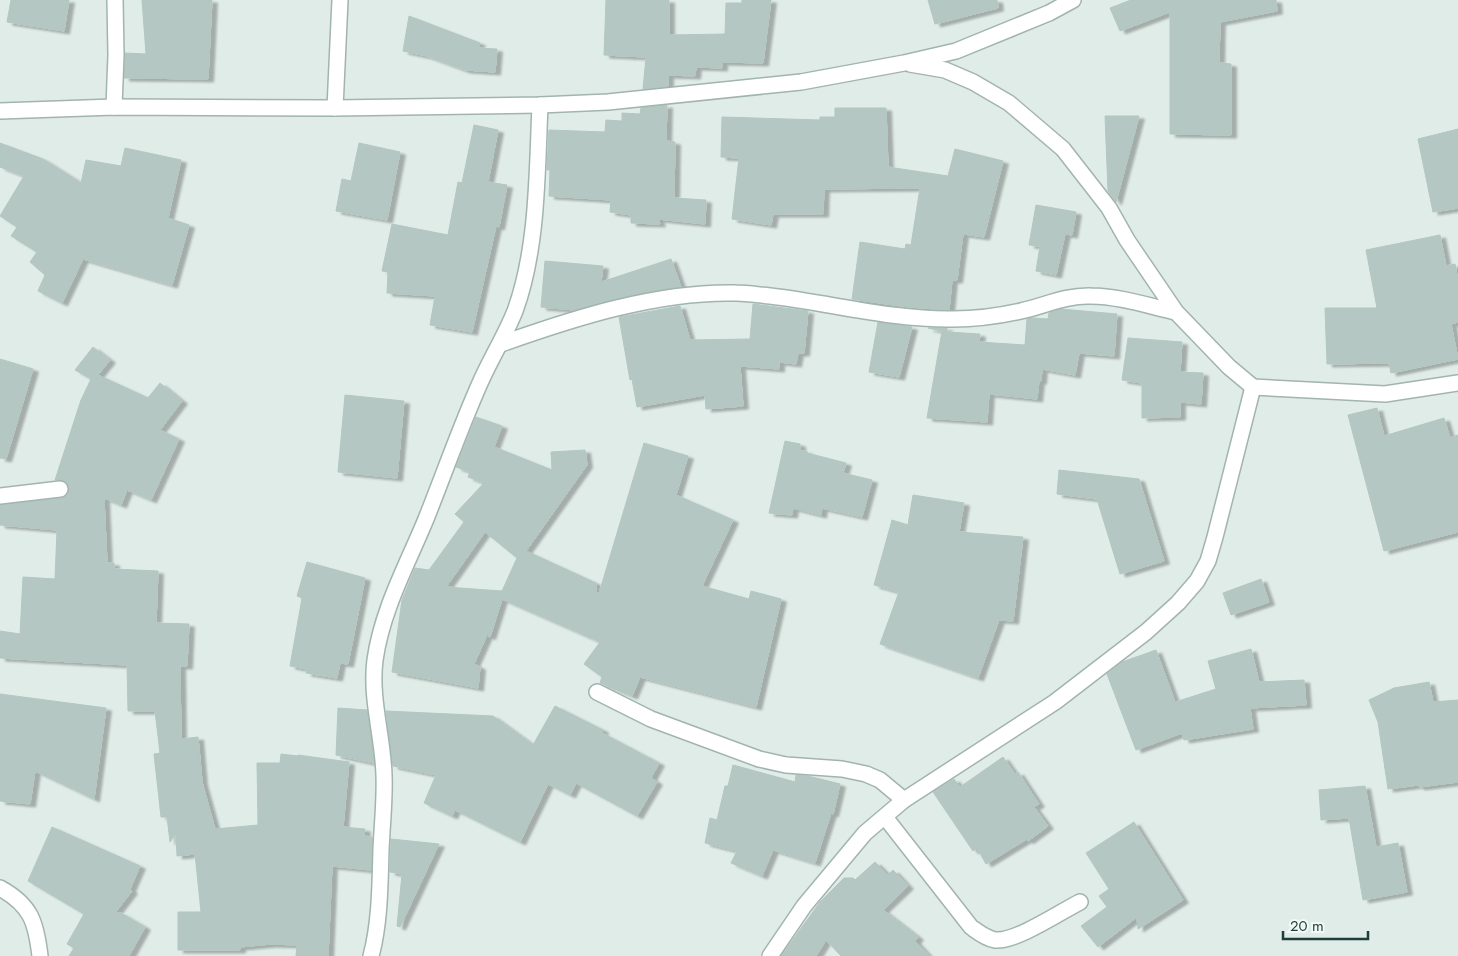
<svg xmlns="http://www.w3.org/2000/svg" width="1458" height="956" font-family="Jost,sans-serif">
	<style>
		.building { fill: #b5c7c2; stroke: #b2c7c0; fill-rule: evenodd; filter: url(#shadow) }
		.lines { fill: none; stroke-linecap: round; stroke-linejoin: round }
		.street-casing { stroke: #a2b4b0; stroke-width: 18 }
		.street { stroke: #fff; stroke-width: 15 }
	</style>
	<defs>
		<filter id="shadow"><feDropShadow dx="5.5" dy="3" stdDeviation="1" flood-color="#0004"/></filter>
	</defs>
	<rect width="100%" height="100%" fill="#e0ece8"/>
	<g class="building">
		<path d="M 11,0 L 69,0 L 64,31 L 7,22 Z"/>
		<path d="M 142,0 L 212,0 L 208,79 L 124,78 L 125,53 L 146,54 Z"/>
		<path d="M 606,0 L 669,0 L 669,35 L 725,34 L 726,3 L 742,3 L 742,0 L 771,0 L 763,63 L 722,62 L 722,68 L 696,67 L 695,76 L 668,75 L 668,86 L 643,89 L 646,57 L 604,55 Z"/>
		<path d="M 928,0 L 997,0 L 998,8 L 935,24 Z"/>
		<path d="M 1131,0 L 1276,0 L 1277,11 L 1220,22 L 1219,63 L 1231,64 L 1231,135 L 1170,134 L 1170,12 L 1120,31 L 1110,8 Z"/>
		<path d="M 409,16 L 480,43 L 478,48 L 497,49 L 495,72 L 465,70 L 427,56 L 403,51 Z"/>
		<path d="M 667,105 L 666,141 L 675,142 L 674,198 L 706,200 L 705,224 L 658,219 L 660,224 L 631,223 L 631,215 L 610,212 L 611,200 L 549,196 L 550,170 L 547,170 L 549,130 L 605,132 L 606,120 L 622,121 L 622,113 L 640,114 L 641,108 Z"/>
		<path d="M 835,108 L 886,108 L 888,167 L 948,176 L 955,149 L 1003,161 L 984,237 L 963,234 L 957,280 L 952,280 L 949,310 L 908,307 L 852,299 L 860,242 L 905,249 L 906,244 L 911,245 L 920,188 L 824,189 L 823,214 L 773,214 L 771,225 L 732,219 L 739,158 L 721,157 L 722,117 L 820,120 L 820,117 L 835,117 Z"/>
		<path d="M 1105,116 L 1139,116 L 1116,202 L 1108,191 Z"/>
		<path d="M 474,125 L 498,130 L 488,182 L 507,185 L 499,227 L 496,226 L 472,332 L 430,325 L 435,296 L 387,293 L 388,272 L 382,271 L 392,224 L 448,235 L 458,182 L 462,183 Z"/>
		<path d="M 1458,129 L 1458,208 L 1433,212 L 1418,139 Z"/>
		<path d="M 0,143 L 43,159 L 81,183 L 86,160 L 121,166 L 125,148 L 181,160 L 168,218 L 189,225 L 172,285 L 83,259 L 62,303 L 38,291 L 45,275 L 30,262 L 37,252 L 11,236 L 17,227 L 0,216 L 24,176 L 0,167 Z"/>
		<path d="M 359,143 L 400,152 L 387,220 L 336,211 L 342,179 L 351,181 Z"/>
		<path d="M 1036,205 L 1076,212 L 1072,235 L 1065,234 L 1056,275 L 1036,271 L 1040,246 L 1029,245 Z"/>
		<path d="M 1440,235 L 1446,266 L 1455,264 L 1458,282 L 1458,322 L 1451,324 L 1458,359 L 1391,373 L 1389,363 L 1327,364 L 1325,308 L 1377,308 L 1366,250 Z"/>
		<path d="M 671,259 L 681,287 L 645,292 L 575,310 L 541,307 L 545,261 L 603,266 L 601,282 Z"/>
		<path d="M 753,304 L 808,311 L 804,353 L 798,353 L 796,364 L 779,362 L 779,369 L 740,366 L 743,406 L 706,409 L 705,395 L 637,407 L 632,379 L 630,380 L 619,317 L 680,306 L 690,340 L 750,339 Z"/>
		<path d="M 1061,309 L 1117,314 L 1114,356 L 1079,353 L 1075,375 L 1042,369 L 1041,381 L 1039,381 L 1037,399 L 989,394 L 987,422 L 927,418 L 942,331 L 946,332 L 928,328 L 947,328 L 947,332 L 980,334 L 979,342 L 1025,345 L 1027,319 L 1033,318 L 1048,319 L 1049,313 Z"/>
		<path d="M 878,322 L 912,327 L 899,377 L 869,372 Z"/>
		<path d="M 1128,338 L 1182,342 L 1180,372 L 1203,373 L 1201,404 L 1180,402 L 1180,417 L 1142,418 L 1142,383 L 1122,380 Z"/>
		<path d="M 93,347 L 110,360 L 98,375 L 148,398 L 160,383 L 182,401 L 160,430 L 179,439 L 151,500 L 127,490 L 121,505 L 104,498 L 107,563 L 114,563 L 114,569 L 158,571 L 156,623 L 189,624 L 187,666 L 180,666 L 181,739 L 198,737 L 202,782 L 215,829 L 258,825 L 257,763 L 280,763 L 281,754 L 298,756 L 298,755 L 349,762 L 343,827 L 365,829 L 364,836 L 372,837 L 371,870 L 332,866 L 328,956 L 296,956 L 297,945 L 271,944 L 240,947 L 240,950 L 178,950 L 178,912 L 201,912 L 195,854 L 177,856 L 176,833 L 170,842 L 167,817 L 161,817 L 154,754 L 160,753 L 155,711 L 128,711 L 127,665 L 0,658 L 0,631 L 20,634 L 23,577 L 55,579 L 57,530 L 0,525 L 0,505 L 61,498 L 68,493 L 69,487 L 67,483 L 63,480 L 55,480 L 81,400 L 91,379 L 75,370 Z"/>
		<path d="M 0,359 L 33,369 L 6,459 L 0,458 Z"/>
		<path d="M 345,395 L 404,401 L 397,478 L 338,472 Z"/>
		<path d="M 1377,408 L 1384,436 L 1444,418 L 1450,438 L 1458,435 L 1458,532 L 1384,551 L 1348,415 Z"/>
		<path d="M 476,417 L 502,426 L 494,447 L 552,470 L 551,452 L 585,450 L 587,465 L 526,551 L 596,583 L 597,600 L 644,443 L 688,456 L 676,495 L 733,520 L 702,586 L 749,599 L 751,591 L 781,599 L 756,707 L 640,677 L 632,696 L 600,683 L 602,677 L 584,664 L 600,642 L 502,599 L 490,637 L 487,635 L 474,664 L 480,667 L 478,688 L 392,672 L 402,600 L 415,568 L 429,570 L 464,522 L 455,514 L 484,483 L 468,477 L 470,472 L 456,467 ZM 485,532 L 517,558 L 502,591 L 446,587 Z"/>
		<path d="M 785,441 L 800,444 L 800,451 L 807,451 L 807,453 L 846,463 L 843,473 L 872,480 L 862,517 L 822,508 L 821,515 L 793,508 L 792,515 L 769,513 Z"/>
		<path d="M 1059,470 L 1139,479 L 1164,561 L 1120,574 L 1097,499 L 1057,494 Z"/>
		<path d="M 913,495 L 964,503 L 959,532 L 1023,537 L 1013,621 L 999,620 L 978,678 L 880,644 L 899,592 L 874,585 L 892,520 L 908,525 Z"/>
		<path d="M 307,562 L 365,578 L 348,664 L 340,663 L 337,678 L 306,673 L 307,669 L 290,666 L 302,598 L 297,596 Z"/>
		<path d="M 1261,579 L 1269,602 L 1231,615 L 1223,593 Z"/>
		<path d="M 1251,649 L 1259,682 L 1304,680 L 1306,705 L 1250,708 L 1253,729 L 1184,740 L 1182,733 L 1136,750 L 1107,674 L 1122,662 L 1156,650 L 1175,702 L 1216,689 L 1208,661 Z"/>
		<path d="M 1429,682 L 1433,702 L 1458,700 L 1458,782 L 1419,787 L 1418,785 L 1388,789 L 1378,722 L 1369,700 L 1394,688 Z"/>
		<path d="M 0,694 L 106,708 L 94,799 L 35,771 L 30,804 L 0,801 Z"/>
		<path d="M 555,706 L 603,730 L 602,733 L 659,763 L 651,778 L 657,782 L 637,816 L 576,783 L 570,795 L 548,784 L 520,842 L 455,810 L 452,816 L 424,803 L 436,775 L 393,766 L 386,711 L 493,716 L 533,745 Z"/>
		<path d="M 338,708 L 367,710 L 374,763 L 336,755 Z"/>
		<path d="M 1003,757 L 1015,774 L 1018,772 L 1039,804 L 1034,807 L 1048,826 L 1028,841 L 1027,839 L 986,864 L 977,848 L 973,851 L 933,792 L 954,779 L 960,787 Z"/>
		<path d="M 733,765 L 795,782 L 796,775 L 808,776 L 840,784 L 833,814 L 831,813 L 815,863 L 773,850 L 762,876 L 731,863 L 737,851 L 705,843 L 710,818 L 717,820 L 725,786 L 728,786 Z"/>
		<path d="M 1365,786 L 1376,847 L 1398,843 L 1407,892 L 1363,900 L 1349,818 L 1321,820 L 1319,790 Z"/>
		<path d="M 1134,822 L 1183,900 L 1138,929 L 1137,917 L 1098,947 L 1081,926 L 1107,907 L 1099,896 L 1109,889 L 1086,853 Z"/>
		<path d="M 52,827 L 140,866 L 130,889 L 132,891 L 115,913 L 121,913 L 145,927 L 129,956 L 69,956 L 74,948 L 67,944 L 84,914 L 28,881 Z"/>
		<path d="M 391,839 L 439,844 L 400,927 L 397,926 L 402,874 L 390,872 Z"/>
		<path d="M 875,862 L 888,875 L 893,870 L 908,886 L 883,910 L 918,937 L 915,941 L 929,956 L 841,956 L 826,940 L 816,956 L 781,956 L 820,902 L 844,878 L 853,878 L 855,880 Z"/>
	</g>
	<g class="lines">
		<g class="street-casing">
			<g id="street">
				<path d="M 910,64 L 945,70 L 973,82 L 1009,103 L 1063,149 L 1109,208 L 1127,240 L 1176,312 L 1229,367 L 1253,387 L 1385,394 L 1458,383"/>
				<path d="M 114,107 L 116,55 L 115,0"/>
				<path d="M 335,108 L 340,0"/>
				<path d="M 0,111 L 114,107 L 335,108 L 540,105 L 608,102 L 801,82 L 904,63 L 956,51 L 1049,13 L 1073,0"/>
				<path d="M 501,344 C 574,318 658,291 736,293 C 747,293 759,295 770,296 C 831,303 892,320 953,319 C 976,319 999,316 1021,311 C 1044,306 1066,295 1091,296 C 1118,296 1149,306 1176,312"/>
				<path d="M 0,496 L 60,489"/>
				<path d="M 597,692 L 651,719 L 759,759 L 786,765 L 842,769 L 866,774 L 880,780 L 904,800"/>
				<path d="M 885,817 L 971,927 C 978,932 985,938 995,940 C 1016,942 1060,912 1080,902"/>
				<path d="M 0,888 C 31,905 36,922 40,956"/>
				<path d="M 371,956 C 380,923 380,884 381,850 C 382,825 385,800 384,775 C 383,737 370,698 375,660 C 382,610 407,565 426,519 C 444,474 460,428 480,383 C 491,358 505,336 515,311 C 538,248 537,172 540,105"/>
				<path d="M 770,956 L 804,906 L 865,833 L 904,800 L 1055,702 L 1146,632 L 1178,603 L 1197,581 L 1208,561 L 1215,537 L 1253,387"/>
			</g>
		</g>
		<use href="#street" class="street"/>
	</g>
	<path d="M1283 931v8h85v-8" fill="none" stroke="#1f3e39" stroke-width="2.5"/>
	<text x="1290" y="931" font-size="15" fill="#1f3e39" stroke="#f1f9f6" stroke-width="4" paint-order="stroke">20 m</text>
</svg>
